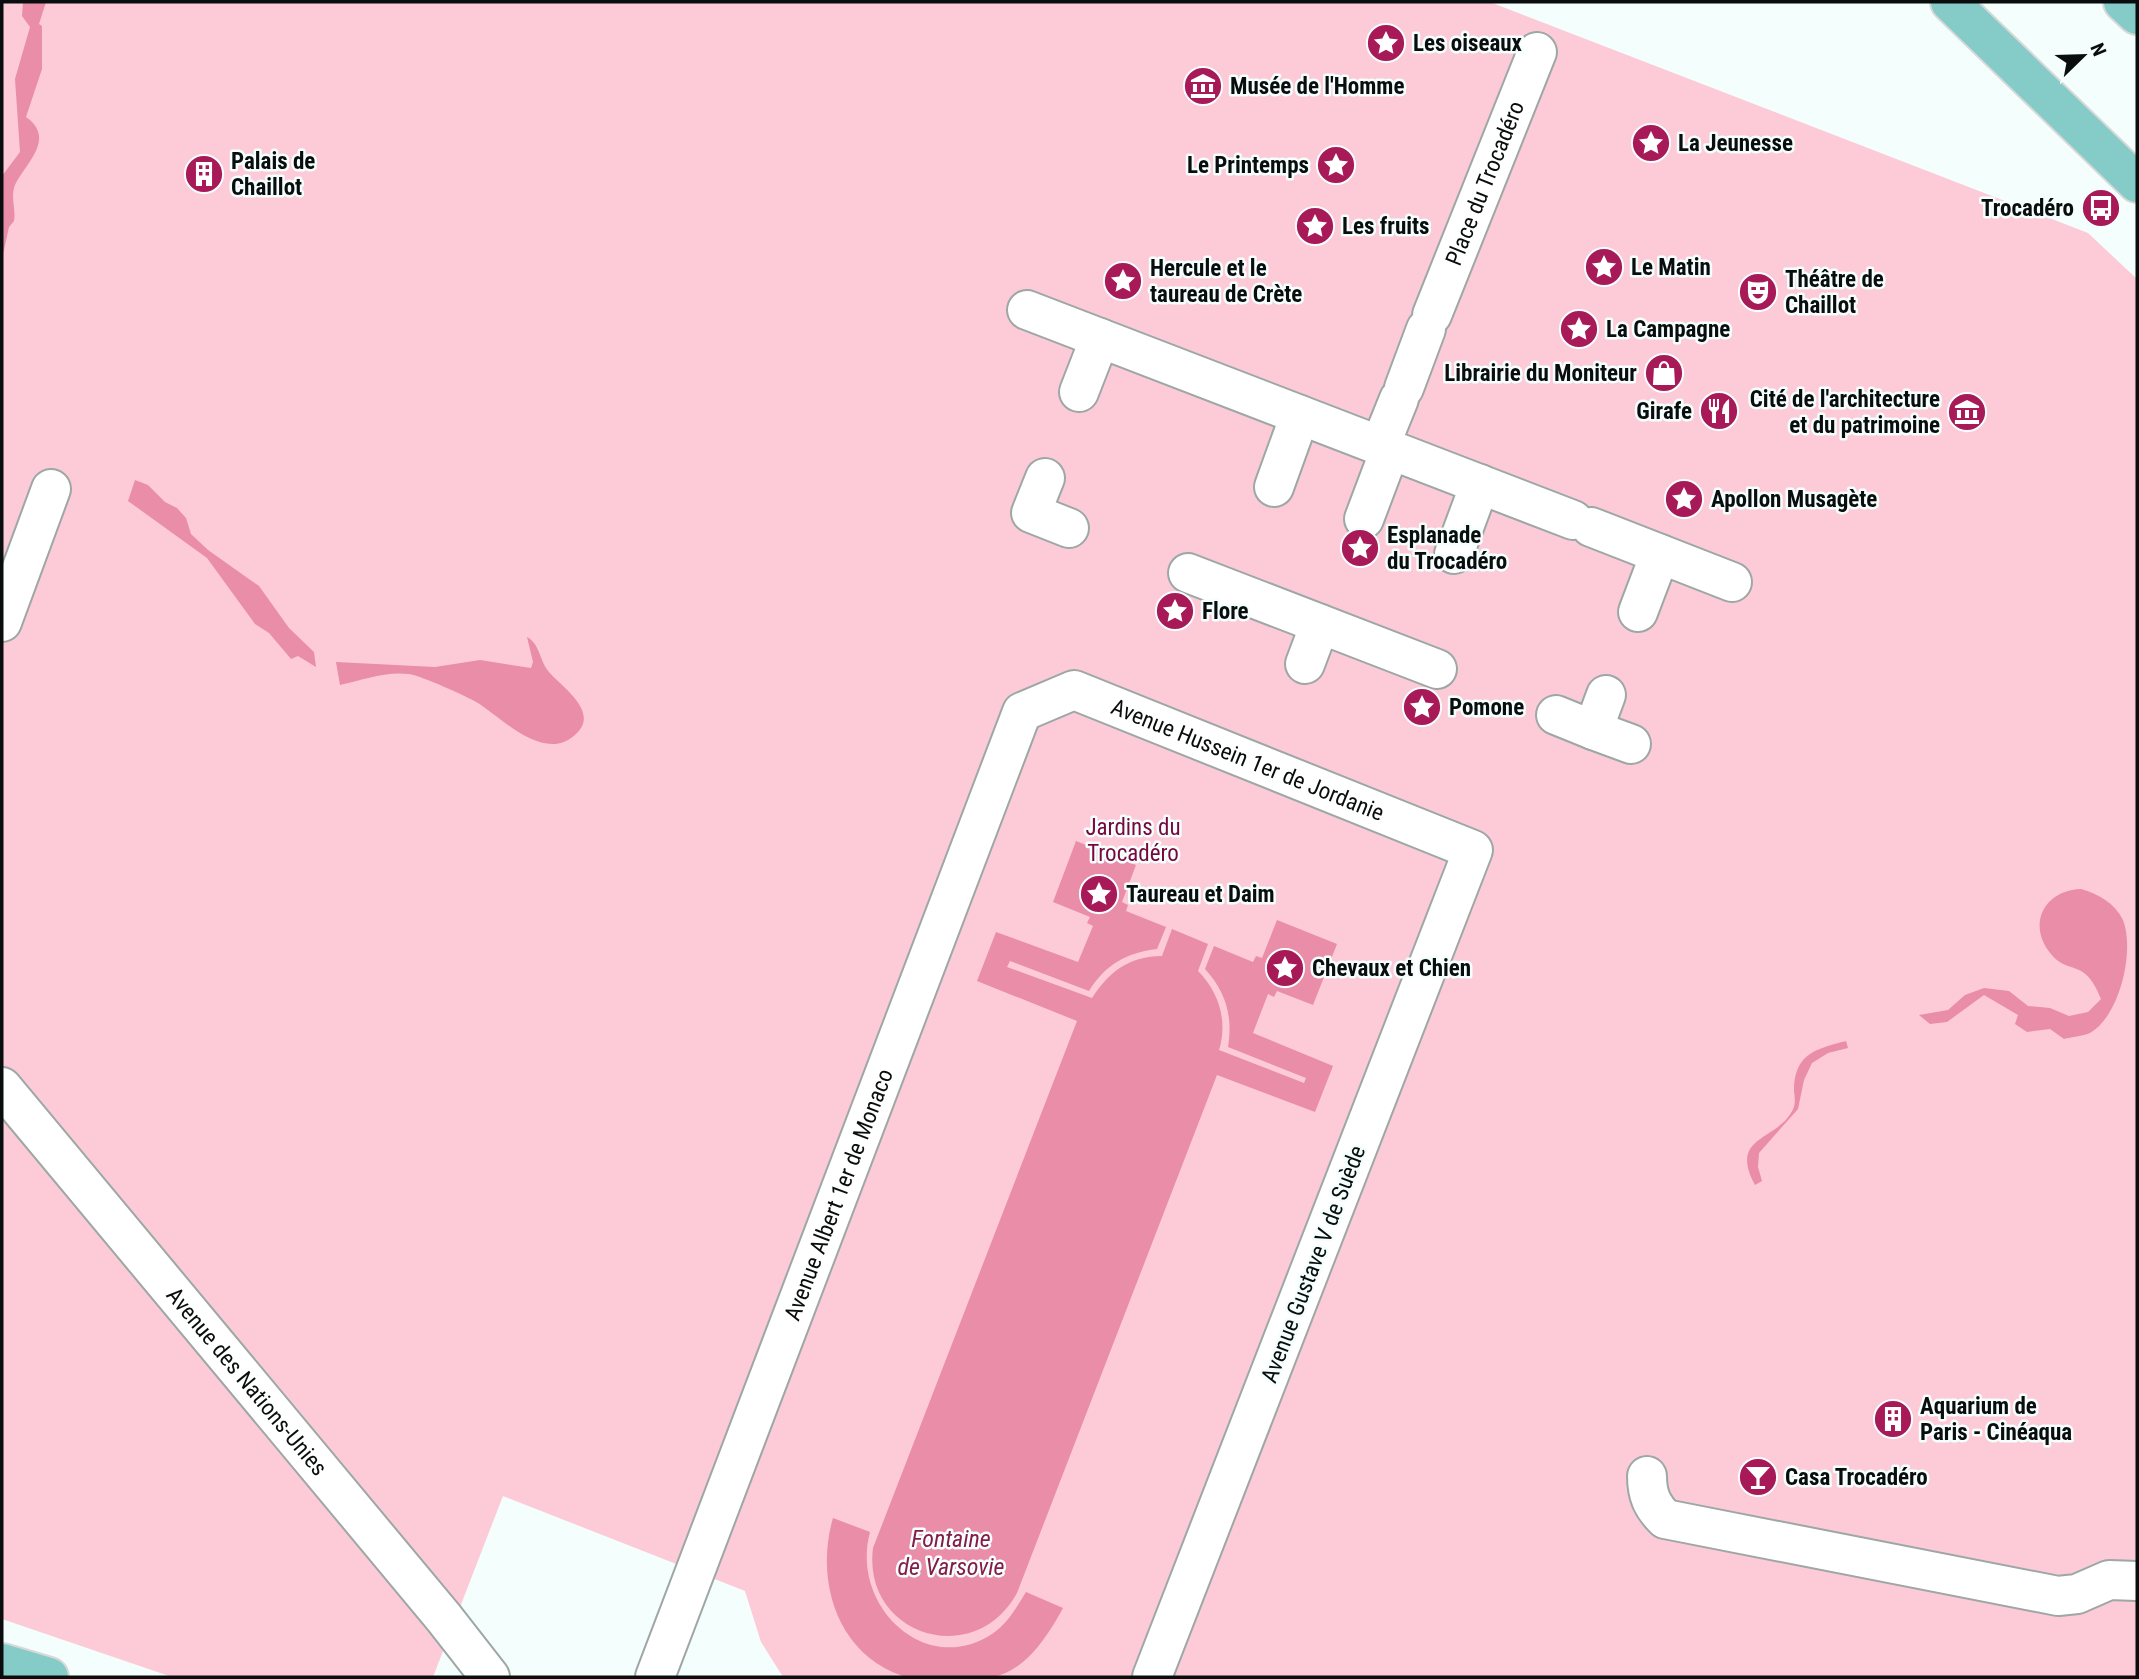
<svg xmlns="http://www.w3.org/2000/svg" width="2139" height="1679" font-family="'Roboto Condensed',sans-serif">
	<style>
		.green { fill: #fccbd7 }
		.water { fill: #e98da8 }
		.lines { fill: none; stroke-linecap: round; stroke-linejoin: round }
		.minor-casing { stroke: #9da7a6; stroke-width: 42 }
		.major-casing { stroke: #d8d8d8; stroke-width: 42 }
		.minor { stroke: #fff; stroke-width: 38 }
		.major { stroke: #85cbc7; stroke-width: 38 }
		.labels { text-anchor: middle; stroke-width: 5; stroke-linejoin: round; paint-order: stroke }
		.poi-label { font-size: 23px; font-weight: bold; fill: #0a0d0d; stroke: #f4fefd; text-anchor: start }
		.street-label { font-size: 23px; fill: #0a0d0d; stroke: #f4fefd }
		.park-label { font-size: 23px; fill: #78073c; stroke: #f4fefd }
		.water-label { font-size: 24px; font-style: italic; fill: #871b47; stroke: #f4fefd }
	</style>
	<rect width="100%" height="100%" fill="#f4fefd"/>
	<path class="green" d="M 2,2 L 1490,2 L 2088,233 L 2137,279 L 2137,1677 L 783,1677 L 761,1642 L 745,1591 L 503,1496 L 433,1677 L 172,1677 L 2,1619 Z"/>
	<g class="water">
		<path d="M 23,2 L 46,2 L 39,24 L 42,26 L 42,69 L 26,117 C 59,140 20,168 14,188 C 11,199 16,210 14,221 L 9,227 L 2,259 L 2,176 L 20,152 L 15,79 L 30,27 L 22,16 Z"/>
		<path d="M 135,480 L 148,485 L 165,502 L 177,508 L 186,518 L 191,534 L 208,550 L 259,586 L 289,628 L 314,652 L 316,667 L 298,656 L 291,659 L 269,633 L 255,624 L 207,558 L 128,501 Z"/>
		<path d="M 527,637 C 539,644 539,656 546,668 C 555,683 601,709 577,733 C 546,765 503,719 478,703 C 466,696 422,676 409,674 C 386,671 362,680 340,685 L 336,662 L 435,667 L 480,660 L 531,668 L 533,662 Z"/>
		<path d="M 1076,841 L 1136,865 L 1122,902 L 1128,905 L 1126,911 L 1166,927 L 1157,949 C 1126,953 1106,964 1089,991 L 1010,961 L 1007,967 L 1092,998 C 1109,972 1129,956 1162,956 L 1172,929 L 1208,944 L 1198,971 C 1219,992 1228,1021 1219,1050 L 1304,1083 L 1306,1078 L 1228,1047 C 1233,1016 1226,992 1205,969 L 1214,946 L 1253,962 L 1256,956 L 1262,958 L 1277,920 L 1337,944 L 1313,1005 L 1277,991 L 1274,997 L 1268,994 L 1253,1033 L 1333,1066 L 1315,1112 L 1217,1075 L 1017,1593 C 974,1671 862,1635 873,1548 L 1077,1021 L 977,981 L 996,932 L 1078,962 L 1093,926 L 1087,923 L 1090,917 L 1053,902 Z"/>
		<path d="M 2081,889 C 2098,894 2115,903 2123,920 C 2135,950 2120,1016 2090,1033 C 2083,1036 2071,1037 2064,1039 L 2050,1029 L 2027,1032 L 2015,1024 L 2018,1015 L 1984,995 L 1947,1022 L 1930,1024 L 1919,1015 L 1948,1010 L 1965,995 L 1984,988 L 2009,991 L 2028,1006 L 2050,1008 L 2069,1016 L 2088,1012 L 2101,999 C 2085,957 2069,976 2051,954 C 2026,924 2045,890 2081,889 Z"/>
		<path d="M 1846,1041 L 1848,1048 L 1828,1053 L 1812,1063 L 1804,1080 L 1798,1109 L 1759,1153 L 1758,1167 L 1762,1181 L 1755,1185 C 1729,1137 1774,1141 1791,1113 C 1796,1106 1795,1099 1794,1091 C 1794,1055 1814,1049 1846,1041 Z"/>
		<path d="M 833,1518 L 870,1532 C 850,1605 925,1678 992,1634 C 1008,1623 1016,1608 1026,1592 L 1063,1608 C 1049,1634 1026,1671 993,1677 C 978,1679 960,1677 945,1677 C 932,1677 915,1679 903,1676 C 836,1654 815,1579 833,1518 Z"/>
	</g>
	<g class="lines">
		<g class="minor-casing">
			<g id="minor">
				<path d="M 1027,310 L 1573,520"/>
				<path id="s1" d="M 1432,315 L 1537,52"/>
				<path d="M 1404,388 L 1426,329"/>
				<path d="M 1079,392 L 1100,338"/>
				<path d="M 1380,446 L 1399,399"/>
				<path d="M 1045,478 L 1031,513 L 1069,528"/>
				<path d="M 1274,487 L 1300,415"/>
				<path d="M 1364,519 L 1390,450"/>
				<path d="M 1591,527 L 1732,582"/>
				<path d="M 1454,554 L 1480,484"/>
				<path d="M 1188,573 L 1437,669"/>
				<path d="M 1638,612 L 1660,554"/>
				<path d="M 2,622 L 51,489"/>
				<path d="M 1305,664 L 1320,624"/>
				<path d="M 1556,715 L 1593,730 L 1606,695"/>
				<path d="M 1593,730 L 1631,744"/>
				<path id="s2" d="M 2,1087 L 444,1618 L 490,1677"/>
				<path d="M 1647,1476 C 1647,1495 1652,1506 1665,1519 L 2058,1596 L 2077,1594 L 2109,1580 L 2137,1581"/>
				<path id="s3" d="M 655,1677 L 1022,712 L 1074,690 L 1473,850 L 1152,1677"/>
			</g>
		</g>
		<g class="major-casing">
			<g id="major">
				<path d="M 1950,2 L 2137,183"/>
				<path d="M 2123,2 L 2137,15"/>
				<path d="M 2,1663 L 49,1677"/>
			</g>
		</g>
		<use href="#minor" class="minor"/>
		<use href="#major" class="major"/>
	</g>
	<defs>
		<g id="sight-disc" transform="scale(2.0125)"><circle r="9.5" fill="#a81958" stroke="#f4fefd"/><path d="M0-6L1.8-2.2L6-1.7L2.9 1.2L3.7 5.4L0 3.3L-3.7 5.4L-2.9 1.2L-6-1.7L-1.8-2.2Z" fill="#fff"/></g>
		<g id="museum-disc" transform="scale(2.0125)"><circle r="9.5" fill="#a81958" stroke="#f4fefd"/><path d="M0-6L6-3V-2H-6V-3ZM-5-1h2V3h-2ZM-1-1h2V3h-2ZM3-1h2V3H3ZM-6 4H6V6H-6Z" fill="#fff"/></g>
		<g id="building-disc" transform="scale(2.0125)"><circle r="9.5" fill="#a81958" stroke="#f4fefd"/><path d="M-4-6H4V6H1V3H-1V6H-4ZM-2.5-4.3h1.7v1.8h-1.7ZM.8-4.3h1.7v1.8H.8ZM-2.5-1h1.7V.8h-1.7ZM.8-1h1.7V.8H.8Z" fill="#fff"/></g>
		<g id="bus-disc" transform="scale(2.0125)"><circle r="9.5" fill="#a81958" stroke="#f4fefd"/><path d="M-5-6H5V4H4V6H2V4H-2V6H-4V4H-5ZM-3.5-4V0h7V-4ZM-3.5 1.2v1.5H-2V1.2ZM2 1.2v1.5H3.5V1.2Z" fill="#fff"/></g>
		<g id="theatre-disc" transform="scale(2.0125)"><circle r="9.5" fill="#a81958" stroke="#f4fefd"/><path d="M-5-5.5Q0-4 5-5.5V0Q5 5 0 6Q-5 5-5 0ZM-3.3-2.5H-1v1.5H-3.3ZM1-2.5H3.3v1.5H1ZM-2.8 1Q0 5.5 2.8 1Z" fill="#fff"/></g>
		<g id="shop-disc" transform="scale(2.0125)"><circle r="9.5" fill="#a81958" stroke="#f4fefd"/><path d="M-5-2.5h2.3a2.7 3.5 0 0 1 5.4 0H5L5.5 6h-11ZM-1.5-2.5h3a1.5 2.3 0 0 0-3 0Z" fill="#fff"/></g>
		<g id="restaurant-disc" transform="scale(2.0125)"><circle r="9.5" fill="#a81958" stroke="#f4fefd"/><path d="M-5-6h1v4h1v-4h1v4h1v-4h1v5L-1.5 .5V6h-2V.5L-5-1ZM5-6V6H3V1.5H1.5Q1.5-4 5-6Z" fill="#fff"/></g>
		<g id="bar-disc" transform="scale(2.0125)"><circle r="9.5" fill="#a81958" stroke="#f4fefd"/><path d="M-6-5H6L.8 .8V4.5H3.5V6h-7V4.5H-.8V.8Z" fill="#fff"/></g>
	</defs>
	<g fill-rule="evenodd">
		<use href="#sight-disc" x="1386" y="43"/>
		<use href="#museum-disc" x="1203" y="86"/>
		<use href="#sight-disc" x="1651" y="143"/>
		<use href="#sight-disc" x="1336" y="165"/>
		<use href="#building-disc" x="204" y="174"/>
		<use href="#bus-disc" x="2101" y="208"/>
		<use href="#sight-disc" x="1315" y="226"/>
		<use href="#sight-disc" x="1604" y="267"/>
		<use href="#sight-disc" x="1123" y="281"/>
		<use href="#theatre-disc" x="1758" y="292"/>
		<use href="#sight-disc" x="1579" y="329"/>
		<use href="#shop-disc" x="1664" y="373"/>
		<use href="#restaurant-disc" x="1719" y="411"/>
		<use href="#museum-disc" x="1967" y="412"/>
		<use href="#sight-disc" x="1684" y="499"/>
		<use href="#sight-disc" x="1360" y="548"/>
		<use href="#sight-disc" x="1175" y="611"/>
		<use href="#sight-disc" x="1422" y="707"/>
		<use href="#sight-disc" x="1099" y="894"/>
		<use href="#sight-disc" x="1285" y="968"/>
		<use href="#building-disc" x="1893" y="1419"/>
		<use href="#bar-disc" x="1758" y="1477"/>
	</g>
	<g class="labels">
		<g class="poi-label">
			<text x="1413" y="51">Les oiseaux</text>
			<text x="1230" y="94">Musée de l'Homme</text>
			<text x="1678" y="151">La Jeunesse</text>
			<text x="231" y="169">Palais de<tspan x="231" dy="26">Chaillot</tspan></text>
			<text x="1309" y="173" text-anchor="end">Le Printemps</text>
			<text x="2074" y="216" text-anchor="end">Trocadéro</text>
			<text x="1342" y="234">Les fruits</text>
			<text x="1631" y="275">Le Matin</text>
			<text x="1150" y="276">Hercule et le<tspan x="1150" dy="26">taureau de Crète</tspan></text>
			<text x="1785" y="287">Théâtre de<tspan x="1785" dy="26">Chaillot</tspan></text>
			<text x="1606" y="337">La Campagne</text>
			<text x="1637" y="381" text-anchor="end">Librairie du Moniteur</text>
			<text x="1940" y="407" text-anchor="end">Cité de l'architecture<tspan x="1940" dy="26">et du patrimoine</tspan></text>
			<text x="1692" y="419" text-anchor="end">Girafe</text>
			<text x="1711" y="507">Apollon Musagète</text>
			<text x="1387" y="543">Esplanade<tspan x="1387" dy="26">du Trocadéro</tspan></text>
			<text x="1202" y="619">Flore</text>
			<text x="1449" y="715">Pomone</text>
			<text x="1126" y="902">Taureau et Daim</text>
			<text x="1312" y="976">Chevaux et Chien</text>
			<text x="1920" y="1414">Aquarium de<tspan x="1920" dy="26">Paris - Cinéaqua</tspan></text>
			<text x="1785" y="1485">Casa Trocadéro</text>
		</g>
		<g class="street-label">
			<text dy="8" stroke="none"><textPath href="#s1" startOffset="142">Place du Trocadéro</textPath></text>
			<text dy="8" stroke="none"><textPath href="#s3" startOffset="1276">Avenue Hussein 1er de Jordanie</textPath></text>
			<text dy="8" stroke="none"><textPath href="#s3" startOffset="516">Avenue Albert 1er de Monaco</textPath></text>
			<text transform="translate(1313 1264) rotate(-69)" y="8">Avenue Gustave V de Suède</text>
			<text dy="8" stroke="none"><textPath href="#s2" startOffset="383">Avenue des Nations-Unies</textPath></text>
		</g>
		<g class="park-label">
			<text x="1133" y="835">Jardins du<tspan x="1133" dy="26">Trocadéro</tspan></text>
		</g>
		<g class="water-label">
			<text x="951" y="1547">Fontaine<tspan x="951" dy="28">de Varsovie</tspan></text>
		</g>
	</g>
	<rect width="2139" height="1679" fill="none" stroke="#0a0d0d" stroke-width="7"/>
	<g transform="translate(2083 56) rotate(67)" stroke="#f4fefd" stroke-width="5" paint-order="stroke">
	<path d="M0-5L12 26L0 18L-12 26Z" fill="#0a0d0d"/>
	<text y="-10" font-size="19" font-weight="bold" text-anchor="middle" fill="#0a0d0d">N</text>
	</g>
</svg>
